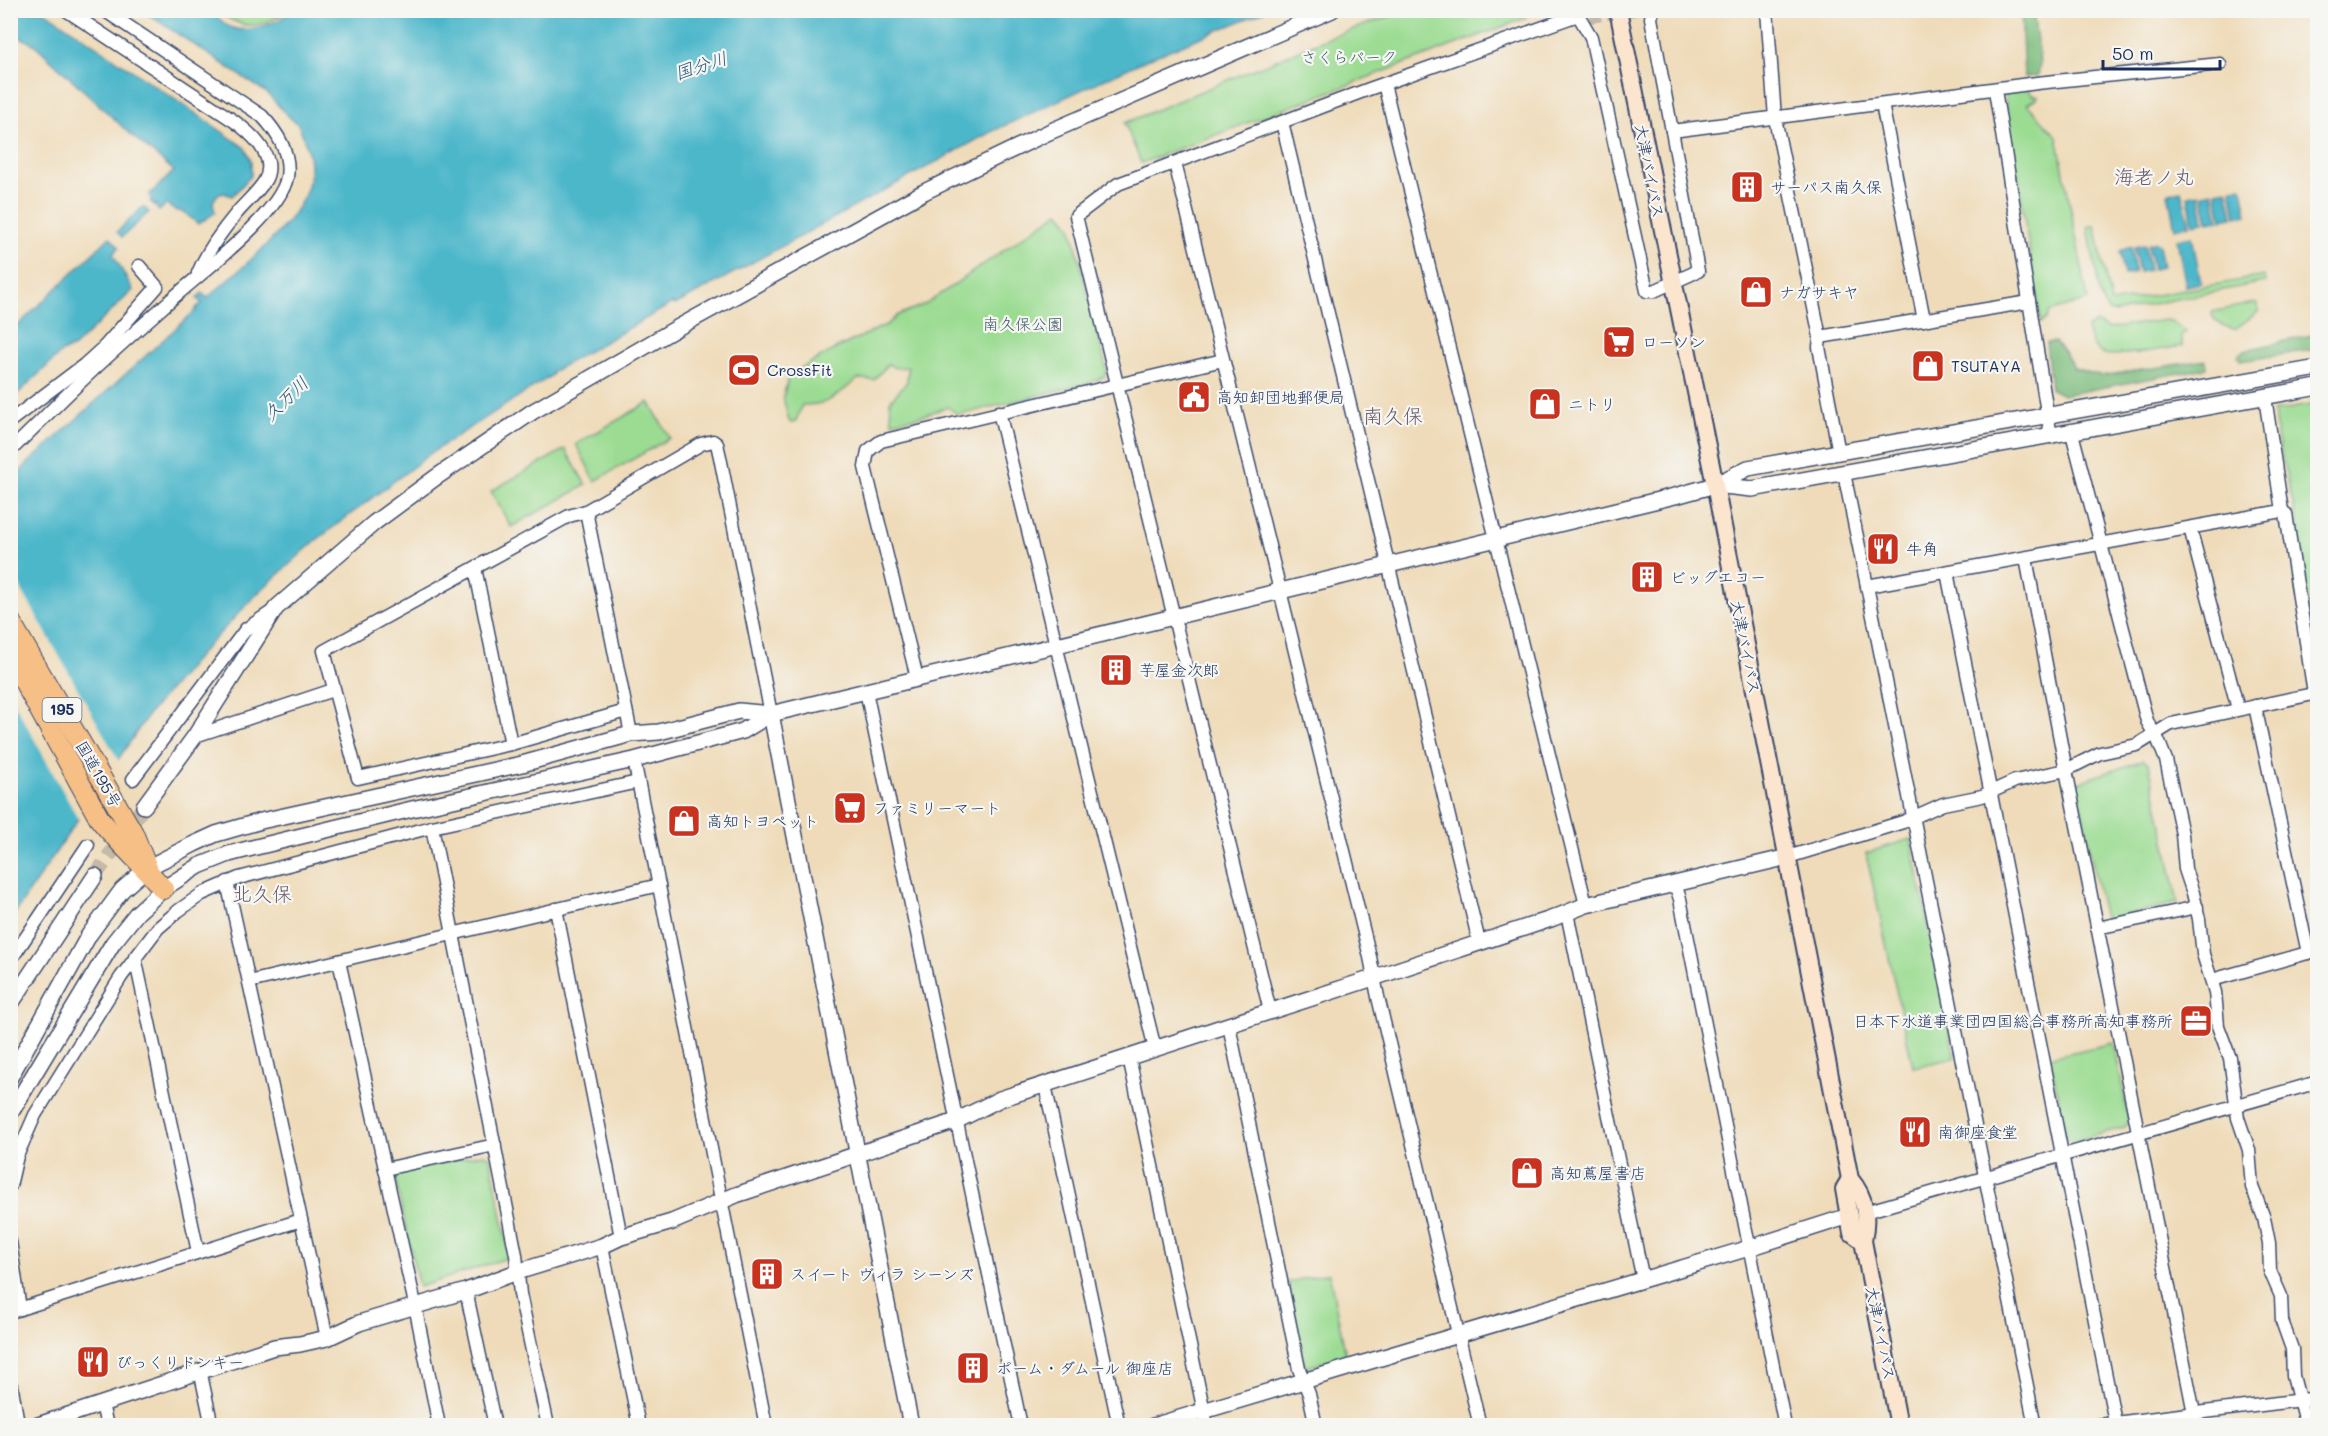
<svg xmlns="http://www.w3.org/2000/svg" width="2328" height="1436" font-family="Mali,'Klee One',sans-serif">
	<style>
		.green { fill: #9bdc92; stroke: #5b8678; stroke-width: 1.5 }
		.forest { fill: #7cbc7c; stroke: #4c766d; stroke-width: 1.5 }
		.water { fill: #4db7ca; stroke: #347394; stroke-width: 1.5 }
		.pier { fill: #efdbb9 }
		.lines { fill: none; stroke-linecap: round; stroke-linejoin: round }
		.minor-tunnel { stroke: #c5b9a7; stroke-width: 12; stroke-dasharray: 12 6; stroke-linecap: butt }
		.tertiary-tunnel { stroke: #c5b9a7; stroke-width: 15; stroke-dasharray: 15 8; stroke-linecap: butt }
		.minor-casing { stroke: #3b496c; stroke-width: 15 }
		.tertiary-casing { stroke: #3b496c; stroke-width: 18 }
		.secondary-casing { stroke: #3b496c; stroke-width: 20 }
		.trunk-casing { stroke: #3b496c; stroke-width: 22 }
		.minor { stroke: #fff; stroke-width: 12 }
		.tertiary { stroke: #fff; stroke-width: 15 }
		.secondary { stroke: #fbe5cf; stroke-width: 16 }
		.trunk { stroke: #f5bf86; stroke-width: 20 }
		.labels { text-anchor: middle; stroke-width: 4.5; stroke-linejoin: round; paint-order: stroke }
		.shield { fill: #f6f6f2; stroke: #5d6b8a; stroke-width: 1.5 }
		.shield-label { font-size: 15px; font-weight: bold; fill: #1b2f5e }
		.park-label { font-size: 16px; fill: #3b5a6b; stroke: #f6f6f2 }
		.street-label { font-size: 16px; fill: #1b2f5e; stroke: #f6f6f2 }
		.poi-label { font-size: 16px; fill: #1b2f5e; stroke: #f6f6f2; text-anchor: start }
		.water-label { font-size: 18px; font-style: italic; fill: #2a587e; stroke: #f6f6f2 }
		.quarter-label { font-size: 20px; fill: #6a5b6d; stroke: #f6f6f2 }
	</style>
	<rect width="100%" height="100%" fill="#f6f6f2"/>
	<filter id="ink" filterUnits="userSpaceOnUse"><feTurbulence type="fractalNoise" baseFrequency=".0167" numOctaves="2"/><feDisplacementMap in="SourceGraphic" scale="12" xChannelSelector="R" yChannelSelector="G"/><feConvolveMatrix kernelMatrix="1 2 1 2 8 2 1 2 1" color-interpolation-filters="sRGB"/></filter>
	<filter id="wash" filterUnits="userSpaceOnUse"><feTurbulence type="fractalNoise" baseFrequency=".008" numOctaves="4" result="noise"/><feDisplacementMap in="SourceGraphic" scale="24" xChannelSelector="R" yChannelSelector="G"/><feGaussianBlur stdDeviation="1.35" result="paint"/><feColorMatrix in="noise" values="0 0 0 0 0 0 0 0 0 0 0 0 0 0 0 0 0 1.4 0 .05"/><feComposite in="paint" operator="in"/></filter>
	<g filter="url(#wash)">
		<rect width="100%" height="100%" fill="#efdbb9"/>
		<g class="green">
			<path d="M 216,11 L 290,11 C 256,27 250,33 216,11 Z"/>
			<path d="M 1404,11 L 1523,11 L 1526,18 L 1141,163 L 1125,123 L 1331,37 Z"/>
			<path d="M 2026,88 L 2032,95 L 2038,97 L 2027,104 L 2057,136 L 2088,300 L 2049,312 L 2047,318 L 2041,323 L 2004,91 Z"/>
			<path d="M 1059,212 L 1071,226 L 1107,371 L 1104,377 L 1089,383 L 967,413 L 957,414 L 948,407 L 921,416 L 892,422 L 890,401 L 907,382 L 908,367 L 895,368 L 888,364 L 874,380 L 858,379 C 835,396 832,405 802,405 L 796,421 L 791,423 L 789,421 L 783,397 L 788,379 L 796,371 L 837,348 L 888,324 L 898,315 L 926,304 Z"/>
			<path d="M 2095,225 L 2111,303 L 2264,276 L 2265,282 L 2157,303 L 2116,313 L 2108,311 L 2100,295 L 2088,227 Z"/>
			<path d="M 2254,303 L 2258,304 L 2258,312 L 2235,329 C 2225,327 2212,323 2212,312 Z"/>
			<path d="M 2165,320 L 2171,321 L 2187,332 L 2181,335 L 2183,346 C 2166,348 2117,358 2103,354 C 2092,350 2089,338 2087,327 L 2096,323 L 2108,329 Z"/>
			<path d="M 649,402 L 670,438 L 595,481 L 576,444 Z"/>
			<path d="M 2317,404 L 2317,665 L 2294,507 L 2277,436 L 2274,411 Z"/>
			<path d="M 565,449 L 586,485 L 511,527 L 491,491 Z"/>
			<path d="M 2143,760 L 2149,764 L 2178,903 L 2108,919 L 2103,915 L 2076,783 Z"/>
			<path d="M 1911,839 L 1955,1058 L 1913,1067 L 1866,853 Z"/>
			<path d="M 2114,1043 L 2129,1121 L 2125,1127 L 2072,1142 L 2066,1138 L 2050,1057 Z"/>
			<path d="M 482,1154 L 490,1157 L 510,1257 L 419,1287 L 395,1178 L 398,1172 Z"/>
			<path d="M 1329,1273 L 1346,1356 L 1305,1368 L 1288,1282 Z"/>
		</g>
		<g class="forest">
			<path d="M 2021,11 L 2033,11 L 2040,63 L 2038,76 L 2024,77 Z"/>
			<path d="M 2317,334 L 2317,349 L 2241,361 L 2238,357 L 2240,353 L 2250,349 Z"/>
			<path d="M 2055,342 L 2065,353 L 2074,368 L 2101,376 L 2206,360 L 2207,368 L 2063,395 L 2051,389 L 2046,343 Z"/>
		</g>
		<g class="water">
			<path d="M 294,10 L 1265,11 L 1150,58 L 991,132 L 675,305 L 673,303 L 552,372 L 552,375 L 434,451 L 314,542 L 257,594 L 202,652 L 148,715 L 11,919 L 11,483 L 26,465 L 197,309 L 196,308 L 202,303 L 197,298 L 202,293 L 207,298 C 238,271 301,222 309,182 C 313,161 306,142 298,124 C 290,120 275,101 267,93 L 143,11 L 210,11 C 216,15 222,22 228,26 C 245,36 280,22 294,10 Z"/>
			<path d="M 10,11 L 44,11 L 204,119 L 245,148 L 251,161 L 251,176 L 232,196 L 224,193 L 217,195 L 213,202 L 215,213 L 198,224 L 185,213 L 172,209 L 167,204 L 159,211 L 155,206 L 158,204 L 154,205 L 150,201 L 152,199 L 149,195 L 174,171 L 129,133 L 34,44 L 17,36 Z"/>
			<path d="M 2242,187 L 2247,215 L 2236,217 L 2231,189 Z"/>
			<path d="M 2227,189 L 2233,217 L 2222,219 L 2216,191 Z"/>
			<path d="M 2181,191 L 2190,225 L 2175,228 L 2168,193 Z"/>
			<path d="M 2213,192 L 2219,220 L 2208,222 L 2202,194 Z"/>
			<path d="M 2199,194 L 2204,222 L 2193,224 L 2188,196 Z"/>
			<path d="M 143,207 L 149,212 L 122,237 L 117,232 Z"/>
			<path d="M 2192,236 L 2201,283 L 2186,286 L 2177,239 Z"/>
			<path d="M 110,237 L 119,247 L 113,254 L 133,290 L 74,347 L 62,352 L 11,400 L 11,332 Z"/>
			<path d="M 2156,242 L 2159,245 L 2163,267 L 2153,269 L 2148,245 Z"/>
			<path d="M 2145,245 L 2149,270 L 2139,272 L 2134,247 Z"/>
			<path d="M 2131,247 L 2135,273 L 2124,275 L 2120,251 Z"/>
		</g>
		<path class="pier" d="M 11,571 L 120,763 L 80,822 L 11,697 Z"/>
	</g>
	<g filter="url(#ink)">
		<g class="lines">
			<path class="minor-tunnel" d="M 1589,17 L 1636,10"/>
			<path class="tertiary-tunnel" d="M 95,876 L 144,806"/>
			<g class="minor-casing">
				<g id="minor">
					<path d="M 66,10 L 234,121 C 252,134 279,158 264,182 C 256,194 245,203 236,214 C 221,232 207,251 198,273"/>
					<path d="M 1767,10 L 1775,118 L 1820,337 L 2029,302"/>
					<path d="M 1384,84 L 1586,905"/>
					<path d="M 1995,90 L 2051,437"/>
					<path d="M 1882,104 L 1924,320"/>
					<path d="M 1282,122 L 1479,942"/>
					<path d="M 1672,131 L 2037,83 L 2220,64"/>
					<path d="M 1175,163 L 1370,957 L 1378,997 L 1480,1426"/>
					<path d="M 1820,337 L 1819,347 L 1839,453"/>
					<path d="M 2265,397 L 2282,511"/>
					<path d="M 999,412 L 1155,1049"/>
					<path d="M 10,421 L 84,365 L 105,346 L 157,287 L 139,266"/>
					<path d="M 2072,433 L 2147,721 L 2158,740 L 2166,760 L 2182,834 L 2185,869 L 2193,893 L 2199,919 L 2203,954 L 2215,992 L 2218,1026 L 2230,1058 L 2238,1118 L 2249,1150 L 2252,1187 L 2264,1218 L 2269,1243 L 2270,1271 L 2281,1296 L 2282,1321 L 2292,1349 L 2293,1376 L 2306,1426"/>
					<path d="M 10,451 C 38,424 64,397 92,371 C 119,346 146,322 173,298 C 202,272 281,213 287,177 C 291,153 277,132 262,116 L 104,10"/>
					<path d="M 1844,473 L 1867,586"/>
					<path d="M 586,511 L 631,734"/>
					<path d="M 2190,528 L 2238,709"/>
					<path d="M 2026,558 L 2063,755 L 2194,1413"/>
					<path d="M 475,568 L 511,744"/>
					<path d="M 1947,572 L 2115,1422"/>
					<path d="M 917,678 L 865,467 L 868,451 L 881,441 L 1223,360"/>
					<path d="M 866,691 L 1021,1426"/>
					<path d="M 2255,706 L 2308,953"/>
					<path d="M 626,711 L 511,744 L 358,778 L 324,651 L 569,516 L 586,511 L 701,444 L 713,441 L 717,444 L 720,457 L 771,714"/>
					<path d="M 195,736 L 333,690"/>
					<path d="M 634,760 L 766,1426"/>
					<path d="M 133,779 L 246,629 L 273,611"/>
					<path d="M 432,827 L 516,1255 L 520,1294 L 548,1426"/>
					<path d="M 1788,857 L 1903,822 L 1943,804 L 1982,796 L 2015,781 L 2066,770 L 2100,753 L 2137,745 L 2171,724 L 2318,693"/>
					<path d="M 227,882 L 327,1338"/>
					<path d="M 1675,884 L 1680,899 L 1785,1426"/>
					<path d="M 556,909 L 621,1237"/>
					<path d="M 1567,913 L 1643,1280"/>
					<path d="M 2097,928 L 2197,907"/>
					<path d="M 135,957 L 198,1252"/>
					<path d="M 10,961 L 88,845"/>
					<path d="M 339,961 L 413,1295 L 439,1426"/>
					<path d="M 2212,980 L 2318,950"/>
					<path d="M 249,982 L 659,885"/>
					<path d="M 1270,1011 L 1076,216 L 1118,184 L 1369,89 L 1575,16 L 1580,18 L 1591,37 L 1647,291 L 1654,291 L 1698,271 L 1651,18 L 1653,10"/>
					<path d="M 1229,1025 L 1299,1369 L 1309,1394 L 1316,1426"/>
					<path d="M 1129,1057 L 1207,1426"/>
					<path d="M 1045,1085 L 1119,1426"/>
					<path d="M 385,1169 L 495,1145"/>
					<path d="M 10,1186 L 17,1156 L 35,1115 L 121,977 L 158,928 L 178,911 L 202,894 L 239,878 L 432,827 L 638,782"/>
					<path d="M 1865,1212 L 2318,1082"/>
					<path d="M 10,1241 L 20,1309"/>
					<path d="M 602,1246 L 639,1426"/>
					<path d="M 466,1291 L 495,1426"/>
					<path d="M 10,1312 L 301,1220"/>
					<path d="M 200,1370 L 212,1426"/>
					<path d="M 102,1404 L 107,1426"/>
					<path d="M 2035,1426 L 1867,586 L 2282,511 L 2286,514 L 2314,693"/>
					<path d="M 2091,1426 L 2318,1398"/>
				</g>
			</g>
			<g class="tertiary-casing">
				<g id="tertiary">
					<path d="M 1715,485 L 1752,489 L 2318,387"/>
					<path d="M 771,714 L 911,1426"/>
					<path d="M 144,806 L 195,736 L 276,608 L 374,523 L 435,478 L 532,412 L 677,328 L 924,192 L 1049,132 L 1332,10"/>
					<path d="M 10,1005 L 95,876"/>
					<path d="M 10,1077 L 89,935 L 122,890 L 147,868 L 194,844 L 216,834 L 261,821 L 522,764 L 631,734 L 659,732 L 739,711 L 771,714"/>
					<path d="M 10,1114 L 113,943 L 137,913 L 163,889 L 199,866 L 229,854 L 252,848 L 412,809 L 634,760 L 743,731 L 771,714 L 1679,495 L 1715,485 L 1748,468 L 2318,368"/>
					<path d="M 10,1386 L 17,1426"/>
					<path d="M 35,1426 L 274,1347 L 300,1344 L 327,1338 L 359,1323 L 466,1291 L 517,1272 L 602,1246 L 621,1237 L 672,1222 L 736,1195 L 956,1121 L 1000,1099 L 1361,982 L 1551,919 L 1586,905 L 1788,857"/>
					<path d="M 1153,1426 L 1749,1248 L 1849,1216"/>
				</g>
			</g>
			<g class="secondary-casing">
				<g id="secondary">
					<path d="M 1618,10 L 1715,485 L 1850,1179 C 1866,1198 1868,1217 1863,1241 L 1899,1426"/>
					<path d="M 1850,1179 L 1844,1189 L 1852,1233 L 1863,1241"/>
				</g>
			</g>
			<g class="trunk-casing">
				<g id="trunk">
					<path d="M 10,621 L 133,833 L 147,868"/>
					<path d="M 10,656 L 99,818 C 119,844 143,864 163,889"/>
				</g>
			</g>
			<use href="#minor" class="minor"/>
			<use href="#tertiary" class="tertiary"/>
			<use href="#secondary" class="secondary"/>
			<use href="#trunk" class="trunk"/>
		</g>
	</g>
	<defs>
		<g id="building-square" transform="scale(1.725)"><rect x="-9" y="-9" width="18" height="18" rx="4" fill="#c8321e" stroke="#f6f6f2"/><path d="M-4-6H4V6H1V3H-1V6H-4ZM-2.5-4.3h1.7v1.8h-1.7ZM.8-4.3h1.7v1.8H.8ZM-2.5-1h1.7V.8h-1.7ZM.8-1h1.7V.8H.8Z" fill="#fff"/></g>
		<g id="shop-square" transform="scale(1.725)"><rect x="-9" y="-9" width="18" height="18" rx="4" fill="#c8321e" stroke="#f6f6f2"/><path d="M-5-2.5h2.3a2.7 3.5 0 0 1 5.4 0H5L5.5 6h-11ZM-1.5-2.5h3a1.5 2.3 0 0 0-3 0Z" fill="#fff"/></g>
		<g id="supermarket-square" transform="scale(1.725)"><rect x="-9" y="-9" width="18" height="18" rx="4" fill="#c8321e" stroke="#f6f6f2"/><path d="M-6-5.5h2.5l.6 2H6L4.5 2H-2.5L-4.4-4H-6ZM-1.5 3.2a1.3 1.3 0 1 0 .1 0ZM3 3.2a1.3 1.3 0 1 0 .1 0Z" fill="#fff"/></g>
		<g id="stadium-square" transform="scale(1.725)"><rect x="-9" y="-9" width="18" height="18" rx="4" fill="#c8321e" stroke="#f6f6f2"/><path d="M0-5a6.5 5 0 1 0 0 10a6.5 5 0 1 0 0-10ZM-3.5-1.8h7v3.6h-7Z" fill="#fff"/></g>
		<g id="civic-square" transform="scale(1.725)"><rect x="-9" y="-9" width="18" height="18" rx="4" fill="#c8321e" stroke="#f6f6f2"/><path d="M-.6-6.5H3V-4.5H.6V-3L4-1V1h2V6H-6V1h2V-1L-.6-3ZM-1.2 2.5V6h2.4V2.5Z" fill="#fff"/></g>
		<g id="restaurant-square" transform="scale(1.725)"><rect x="-9" y="-9" width="18" height="18" rx="4" fill="#c8321e" stroke="#f6f6f2"/><path d="M-5-6h1v4h1v-4h1v4h1v-4h1v5L-1.5 .5V6h-2V.5L-5-1ZM5-6V6H3V1.5H1.5Q1.5-4 5-6Z" fill="#fff"/></g>
		<g id="office-square" transform="scale(1.725)"><rect x="-9" y="-9" width="18" height="18" rx="4" fill="#c8321e" stroke="#f6f6f2"/><path d="M-6-3h4V-5.5h4V-3h4V5H-6ZM-1-4.5V-3h2v-1.5ZM-6 0V1H6V0Z" fill="#fff"/></g>
	</defs>
	<g fill-rule="evenodd">
		<use href="#building-square" x="1747" y="187"/>
		<use href="#shop-square" x="1756" y="292"/>
		<use href="#supermarket-square" x="1619" y="342"/>
		<use href="#shop-square" x="1928" y="366"/>
		<use href="#stadium-square" x="744" y="370"/>
		<use href="#civic-square" x="1194" y="397"/>
		<use href="#shop-square" x="1545" y="404"/>
		<use href="#restaurant-square" x="1883" y="549"/>
		<use href="#building-square" x="1647" y="577"/>
		<use href="#building-square" x="1116" y="670"/>
		<use href="#supermarket-square" x="850" y="808"/>
		<use href="#shop-square" x="684" y="821"/>
		<use href="#office-square" x="2196" y="1021"/>
		<use href="#restaurant-square" x="1915" y="1132"/>
		<use href="#shop-square" x="1527" y="1173"/>
		<use href="#building-square" x="767" y="1274"/>
		<use href="#restaurant-square" x="93" y="1362"/>
		<use href="#building-square" x="973" y="1368"/>
	</g>
	<g class="labels">
		<rect class="shield" x="42.5" y="698" width="39" height="24" rx="4.5"/>
		<g class="shield-label">
			<text x="62" y="715">195</text>
		</g>
		<g class="park-label">
			<text x="1349" y="63">さくらパーク</text>
			<text x="1023" y="330">南久保公園</text>
		</g>
		<g class="street-label">
			<text transform="translate(1650 171) rotate(79)" y="6">大津バイパス</text>
			<text transform="translate(1746 647) rotate(79)" y="6">大津バイパス</text>
			<text transform="translate(99 774) rotate(60)" y="6">国道195号</text>
			<text transform="translate(1881 1333) rotate(79)" y="6">大津バイパス</text>
		</g>
		<g class="poi-label">
			<text x="1770" y="193">サーパス南久保</text>
			<text x="1779" y="298">ナガサキヤ</text>
			<text x="1642" y="348">ローソン</text>
			<text x="1951" y="372">TSUTAYA</text>
			<text x="767" y="376">CrossFit</text>
			<text x="1217" y="403">高知卸団地郵便局</text>
			<text x="1568" y="410">ニトリ</text>
			<text x="1906" y="555">牛角</text>
			<text x="1670" y="583">ビッグエコー</text>
			<text x="1139" y="676">芋屋金次郎</text>
			<text x="873" y="814">ファミリーマート</text>
			<text x="707" y="827">高知トヨペット</text>
			<text x="2173" y="1027" text-anchor="end">日本下水道事業団四国総合事務所高知事務所</text>
			<text x="1938" y="1138">南御座食堂</text>
			<text x="1550" y="1179">高知蔦屋書店</text>
			<text x="790" y="1280">スイート ヴィラ シーンズ</text>
			<text x="116" y="1368">びっくりドンキー</text>
			<text x="996" y="1374">ポーム・ダムール 御座店</text>
		</g>
		<g class="water-label">
			<text transform="translate(701 66) rotate(-18)" y="6">国分川</text>
			<text transform="translate(286 399) rotate(-44)" y="6">久万川</text>
		</g>
		<g class="quarter-label">
			<text x="2154" y="184">海老ノ丸</text>
			<text x="1393" y="423">南久保</text>
			<text x="262" y="901">北久保</text>
		</g>
	</g>
	<rect width="2328" height="1436" fill="none" stroke="#f6f6f2" stroke-width="36"/>
	<path d="M2103 60v9h117v-9" fill="none" stroke="#1b2f5e" stroke-width="3"/>
	<text x="2112" y="60" font-size="18" fill="#1b2f5e" stroke="#f6f6f2" stroke-width="4.5" paint-order="stroke">50 m</text>
</svg>
